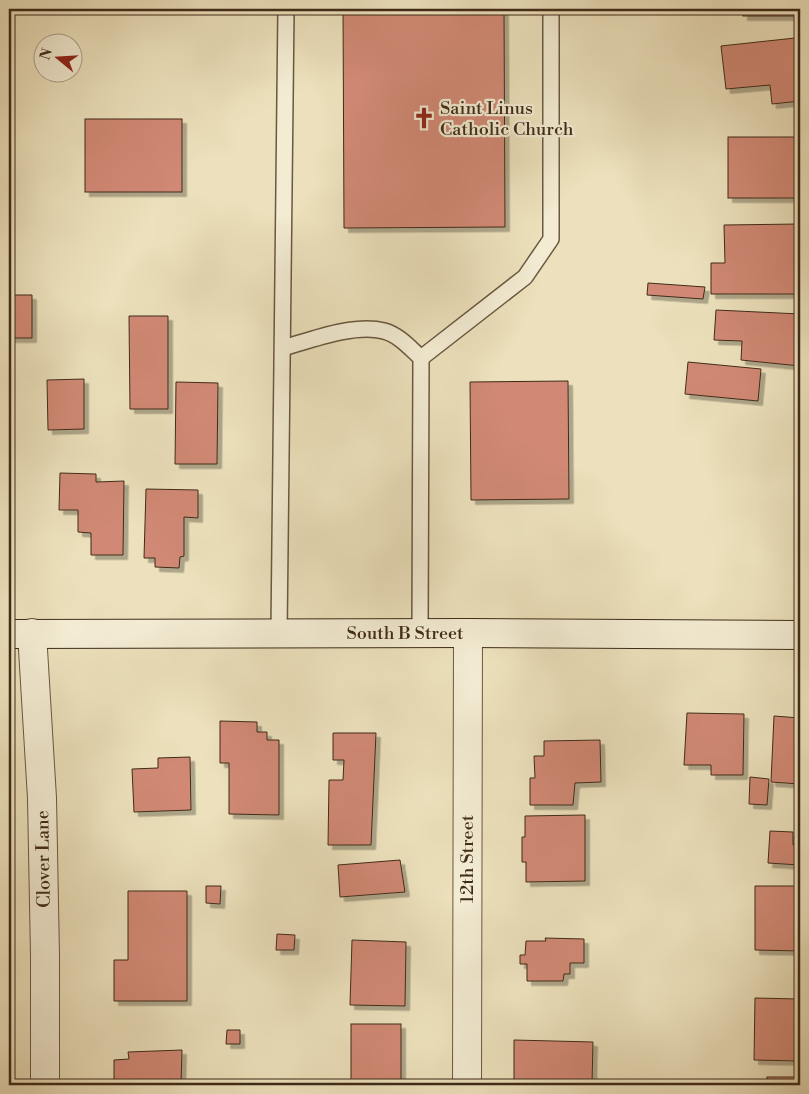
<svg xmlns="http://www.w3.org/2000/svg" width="809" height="1094" font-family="'Libre Bodoni',serif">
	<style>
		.building { fill: #d18975; stroke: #3f2b18; filter: url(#shadow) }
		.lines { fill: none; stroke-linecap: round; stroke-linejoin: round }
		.lane-casing { stroke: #6a5841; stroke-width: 18 }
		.street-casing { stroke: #6a5841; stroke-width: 30 }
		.secondary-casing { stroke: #3f2b18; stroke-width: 30 }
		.lane { stroke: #f3ecd3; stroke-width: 15 }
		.street { stroke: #f3ecd3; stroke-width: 28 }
		.secondary { stroke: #f3ecd3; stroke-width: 28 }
		.labels { text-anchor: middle; stroke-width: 4.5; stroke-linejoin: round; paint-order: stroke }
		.poi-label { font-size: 18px; fill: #3f2b18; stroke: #f3ecd3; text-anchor: start }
		.street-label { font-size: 18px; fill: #3f2b18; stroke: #f3ecd3 }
	</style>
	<defs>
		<filter id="shadow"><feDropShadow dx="4.5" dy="4.5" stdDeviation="0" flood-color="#0004"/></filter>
	</defs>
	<rect width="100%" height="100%" fill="#ece1bc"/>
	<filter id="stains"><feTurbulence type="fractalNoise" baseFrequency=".004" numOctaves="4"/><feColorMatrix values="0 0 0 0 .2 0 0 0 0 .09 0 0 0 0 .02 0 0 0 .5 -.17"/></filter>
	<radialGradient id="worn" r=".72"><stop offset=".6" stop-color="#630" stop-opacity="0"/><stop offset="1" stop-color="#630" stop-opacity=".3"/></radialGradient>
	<g class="building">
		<path d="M 343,9 L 504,9 L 505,227 L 344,228 Z"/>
		<rect x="743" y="9" width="57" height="7"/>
		<path d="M 795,38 L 798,63 L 800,63 L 800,101 L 772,104 L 770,85 L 726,89 L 721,46 Z"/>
		<rect x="85" y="119" width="97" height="73"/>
		<rect x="728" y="137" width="72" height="61"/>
		<path d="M 800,224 L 800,294 L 711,294 L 711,263 L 725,263 L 724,225 Z"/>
		<path d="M 648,283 L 705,287 L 703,299 L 647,295 Z"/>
		<path d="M 11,295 L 32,295 L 32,338 L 10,338 Z"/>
		<path d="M 716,310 L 800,314 L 800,366 L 741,360 L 742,341 L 714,340 Z"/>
		<path d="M 129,316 L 168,316 L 168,409 L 130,409 Z"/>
		<path d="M 688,362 L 761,369 L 758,401 L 685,394 Z"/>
		<path d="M 84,379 L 84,429 L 48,430 L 47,380 Z"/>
		<path d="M 568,381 L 569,499 L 471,500 L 470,382 Z"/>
		<path d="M 176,382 L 218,383 L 217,464 L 175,464 Z"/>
		<path d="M 60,473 L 96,474 L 96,482 L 124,481 L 123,555 L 91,555 L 91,533 L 78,532 L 78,510 L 59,510 Z"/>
		<path d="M 146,489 L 198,490 L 198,518 L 184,517 L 184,556 L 180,557 L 179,568 L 155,567 L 155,558 L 144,558 Z"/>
		<path d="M 687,713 L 744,714 L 743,775 L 711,775 L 711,765 L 684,765 Z"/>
		<path d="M 774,716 L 800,718 L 800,784 L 771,782 Z"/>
		<path d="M 220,721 L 257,722 L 257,732 L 267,732 L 267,740 L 279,740 L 279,815 L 229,814 L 229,763 L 220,763 Z"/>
		<path d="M 333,733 L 376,733 L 371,845 L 328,845 L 329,780 L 343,780 L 344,760 L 333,760 Z"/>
		<path d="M 600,740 L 601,782 L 575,783 L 573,805 L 530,805 L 530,778 L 535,778 L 534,756 L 544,756 L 544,741 Z"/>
		<path d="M 190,757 L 191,810 L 134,812 L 132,769 L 158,768 L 158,758 Z"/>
		<path d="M 750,777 L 769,779 L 767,805 L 749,804 Z"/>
		<path d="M 585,815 L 585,881 L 526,882 L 526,862 L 522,862 L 522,837 L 525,837 L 525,816 Z"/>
		<path d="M 770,831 L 793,832 L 793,845 L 800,845 L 800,865 L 768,863 Z"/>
		<path d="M 400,860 L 405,892 L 340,897 L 338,865 Z"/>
		<path d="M 206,886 L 221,886 L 220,904 L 206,903 Z"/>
		<path d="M 755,886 L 800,886 L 800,951 L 755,950 Z"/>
		<path d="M 128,891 L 187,891 L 187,1001 L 114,1001 L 114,960 L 128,960 Z"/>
		<path d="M 277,934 L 295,935 L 294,950 L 276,950 Z"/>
		<path d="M 545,938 L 584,939 L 584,963 L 570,963 L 570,974 L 564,974 L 563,981 L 527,981 L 527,964 L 520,964 L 520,955 L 525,955 L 526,941 L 546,941 Z"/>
		<path d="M 352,940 L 406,942 L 405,1006 L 350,1005 Z"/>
		<path d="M 755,998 L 800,999 L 800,1061 L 754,1060 Z"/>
		<rect x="351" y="1024" width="50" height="61"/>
		<path d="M 227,1030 L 240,1030 L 240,1044 L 226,1044 Z"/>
		<path d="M 514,1040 L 593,1042 L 592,1084 L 514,1082 Z"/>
		<path d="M 182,1050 L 181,1085 L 114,1085 L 114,1060 L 129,1059 L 128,1052 Z"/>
		<rect x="767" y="1077" width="33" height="8"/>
	</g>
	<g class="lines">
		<g class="lane-casing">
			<g id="lane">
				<path d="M 283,348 C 311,340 355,323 384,331 C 399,335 410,348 421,358 L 420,633"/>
				<path d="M 421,358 L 525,277 L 551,239 L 551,9"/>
				<path d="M 279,633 L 286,9"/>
			</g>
		</g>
		<g class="street-casing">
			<g id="street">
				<path d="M 32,633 L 42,798 L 45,956 L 45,1085"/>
				<path d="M 467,1085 L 468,633"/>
			</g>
		</g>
		<g class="secondary-casing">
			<path id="secondary" d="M 9,634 L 468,633 L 800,635"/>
		</g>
		<use href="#lane" class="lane"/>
		<use href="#street" class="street"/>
		<use href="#secondary" class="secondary"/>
	</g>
	<defs>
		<g id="church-bare" transform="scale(1.725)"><path d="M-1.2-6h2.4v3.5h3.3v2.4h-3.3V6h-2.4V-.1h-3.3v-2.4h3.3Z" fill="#8f2418" stroke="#f3ecd3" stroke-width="2.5" paint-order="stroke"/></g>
	</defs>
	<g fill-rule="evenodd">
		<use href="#church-bare" x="424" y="118"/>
	</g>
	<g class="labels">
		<g class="poi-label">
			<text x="440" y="114">Saint Linus<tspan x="440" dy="21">Catholic Church</tspan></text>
		</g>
		<g class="street-label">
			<text x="405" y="639">South B Street</text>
			<text transform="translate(43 859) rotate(-91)" y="6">Clover Lane</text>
			<text transform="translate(467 859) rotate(-90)" y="6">12th Street</text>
		</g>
	</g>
	<rect width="809" height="1094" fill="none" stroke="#ece1bc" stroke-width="30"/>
	<rect x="10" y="10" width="789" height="1074" fill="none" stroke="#3f2b18" stroke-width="2.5"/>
	<rect x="15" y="15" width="779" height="1064" fill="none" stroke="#3f2b18"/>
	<g transform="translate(58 58) rotate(288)"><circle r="24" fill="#f3ecd3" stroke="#ab9f88"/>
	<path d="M0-4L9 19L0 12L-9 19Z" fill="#8f2418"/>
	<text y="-8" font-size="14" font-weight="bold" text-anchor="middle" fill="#3f2b18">N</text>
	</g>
	<rect width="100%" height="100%" filter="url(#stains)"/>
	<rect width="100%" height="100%" fill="url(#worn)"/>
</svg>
